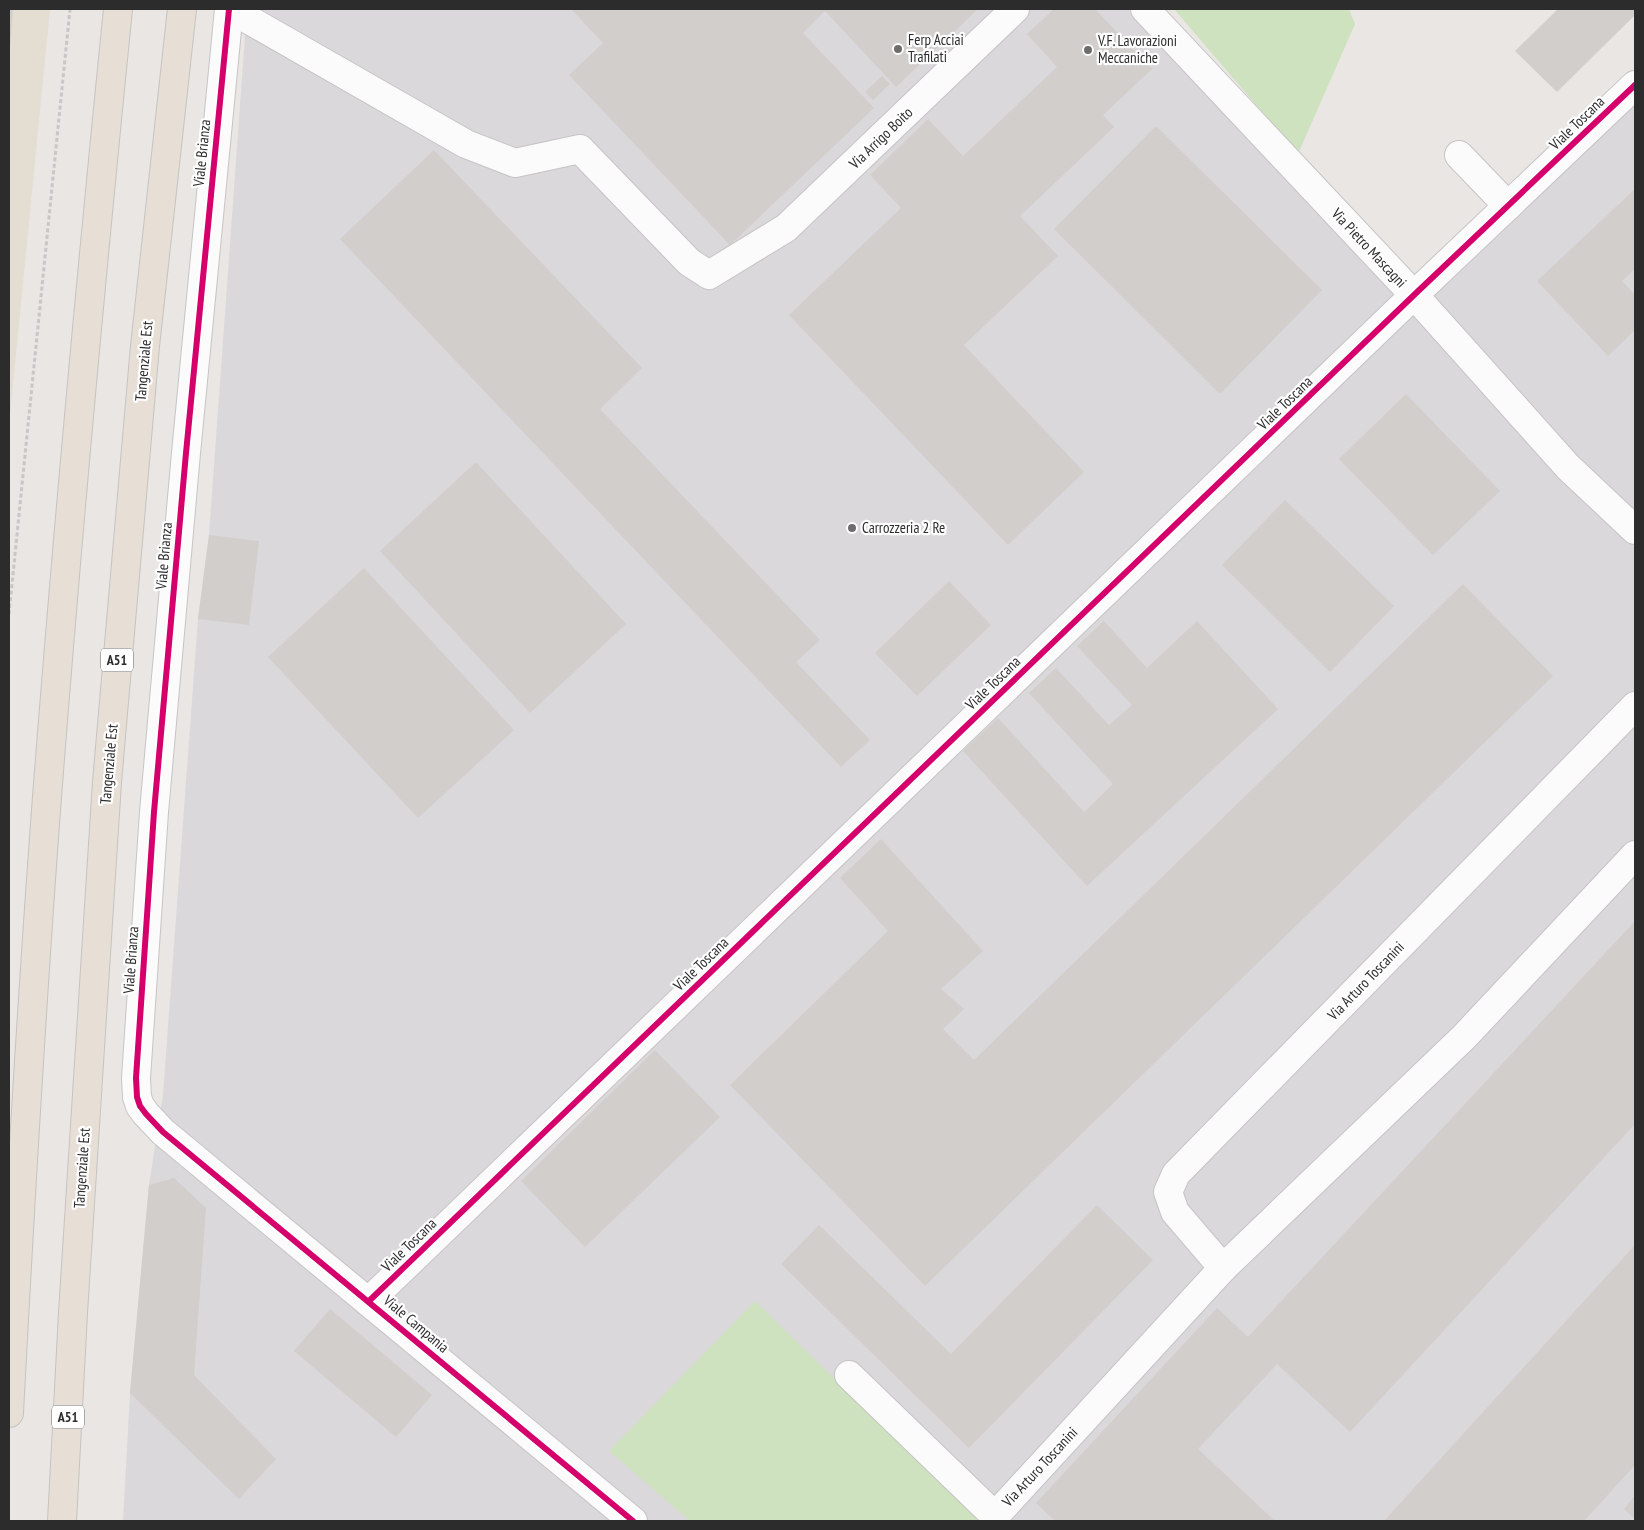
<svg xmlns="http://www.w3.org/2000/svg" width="1644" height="1530" font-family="'PT Sans Narrow',sans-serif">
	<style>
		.industrial { fill: #dad8da }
		.education { fill: #e3ddd2 }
		.green { fill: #cee2bf }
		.building { fill: #d1cecc }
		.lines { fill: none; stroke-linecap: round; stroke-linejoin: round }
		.minor-casing { stroke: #c6c4c5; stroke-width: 30 }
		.highway-casing { stroke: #c5c4c2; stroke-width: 30 }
		.path { stroke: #c7c7c6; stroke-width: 3; stroke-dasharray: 4 2.5; stroke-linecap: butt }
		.minor { stroke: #fcfbfb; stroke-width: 28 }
		.highway { stroke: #e7ded6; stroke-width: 28 }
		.cycleway-casing { stroke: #fff; stroke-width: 9 }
		.cycleway { stroke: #d6006c; stroke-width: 6 }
		.poi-dot { fill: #6e6d6c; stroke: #fff; stroke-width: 2 }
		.labels { text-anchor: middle; stroke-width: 4.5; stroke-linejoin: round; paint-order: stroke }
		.shield { fill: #fff; stroke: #6b6b6b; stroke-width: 1 }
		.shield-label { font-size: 14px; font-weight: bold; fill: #2c2c2c }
		.poi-label { font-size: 15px; fill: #2c2c2c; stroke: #fff; text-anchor: start }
		.street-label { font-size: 15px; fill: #2c2c2c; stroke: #fff }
	</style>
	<rect width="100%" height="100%" fill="#e9e6e3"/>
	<path class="industrial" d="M 247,9 L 1128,9 L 1412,313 L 1635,100 L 1635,1521 L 123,1521 L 130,1393 L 149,1185 L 163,1095 L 198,619 L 209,535 Z"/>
	<path class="education" d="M 9,9 L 50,9 L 9,425 Z"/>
	<g class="green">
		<path d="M 1174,9 L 1349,9 L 1355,24 L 1298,154 Z"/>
		<path d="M 755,1301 L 980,1521 L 690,1521 L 609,1451 Z"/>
	</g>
	<g class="building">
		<path d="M 9,9 L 13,9 L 10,48 L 9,47 Z"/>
		<path d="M 571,9 L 978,9 L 896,87 L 825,11 L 803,33 L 874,108 L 730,245 L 569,75 L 603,43 Z"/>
		<path d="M 1054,9 L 1095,9 L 1152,69 L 1103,115 L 1114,127 L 1020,216 L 1058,256 L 964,345 L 1084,472 L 1008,545 L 789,315 L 901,208 L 870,175 L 928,119 L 963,156 L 1057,67 L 1027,34 Z"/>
		<path d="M 1558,9 L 1635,9 L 1635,15 L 1557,92 L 1515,51 Z"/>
		<path d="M 882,76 L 890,84 L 873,100 L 865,92 Z"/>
		<path d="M 1156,126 L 1322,290 L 1220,394 L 1054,229 Z"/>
		<path d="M 434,150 L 642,368 L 600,409 L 820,640 L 796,662 L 870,740 L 841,767 L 340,239 Z"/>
		<path d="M 1635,189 L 1635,269 L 1622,281 L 1635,295 L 1635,330 L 1608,356 L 1537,281 Z"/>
		<path d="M 1406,394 L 1500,491 L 1433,555 L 1339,459 Z"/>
		<path d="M 476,462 L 626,624 L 530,713 L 380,551 Z"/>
		<path d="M 1285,500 L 1394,606 L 1330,672 L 1222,565 Z"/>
		<path d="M 209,535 L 259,541 L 249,625 L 198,619 Z"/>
		<path d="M 364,568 L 514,730 L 418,818 L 268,657 Z"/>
		<path d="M 949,581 L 991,625 L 917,696 L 875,653 Z"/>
		<path d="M 1463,584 L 1553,676 L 925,1286 L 730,1085 L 888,931 L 840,878 L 881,839 L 983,951 L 941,989 L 964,1009 L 943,1029 L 974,1060 Z"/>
		<path d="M 1104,621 L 1147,668 L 1197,621 L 1278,709 L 1087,886 L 963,751 L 998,718 L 1084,812 L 1113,784 L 1029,693 L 1056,668 L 1109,725 L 1132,705 L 1077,646 Z"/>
		<path d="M 1635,921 L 1635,1124 L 1350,1432 L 1277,1364 L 1198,1449 L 1275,1521 L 1055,1521 L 1036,1503 L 1217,1308 L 1248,1337 Z"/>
		<path d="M 655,1050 L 720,1117 L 585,1247 L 521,1181 Z"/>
		<path d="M 174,1178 L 206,1208 L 194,1375 L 276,1459 L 239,1499 L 130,1393 L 149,1185 Z"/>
		<path d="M 1097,1205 L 1153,1260 L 969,1448 L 781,1264 L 819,1225 L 951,1354 Z"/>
		<path d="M 1635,1245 L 1635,1465 L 1584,1521 L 1384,1521 Z"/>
		<path d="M 330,1309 L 432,1395 L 396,1437 L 294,1351 Z"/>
		<path d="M 1635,1495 L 1635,1519 L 1624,1509 Z"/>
	</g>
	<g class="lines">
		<g class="minor-casing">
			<g id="minor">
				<path d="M 229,9 L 186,453 L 154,812 L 136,1078 L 137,1097 L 140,1106 L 146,1114 L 163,1132 L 633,1521"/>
				<path d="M 230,9 L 466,144 L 515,163 L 580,149 L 689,262 L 709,275 L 786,228 L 1015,9"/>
				<path d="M 1145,9 L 1414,295 L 1568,467 L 1635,530"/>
				<path d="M 1459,155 L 1508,206"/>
				<path d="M 1223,1268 L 1175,1212 L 1168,1192 L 1176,1174 L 1635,706"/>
				<path d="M 369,1301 L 1414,295 L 1635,85"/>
				<path d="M 849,1375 L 995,1516 L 1223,1268 L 1464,1037 L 1635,855"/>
			</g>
		</g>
		<g class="highway-casing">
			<g id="highway">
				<path d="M 9,1413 C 20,1204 32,994 48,784 C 68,526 92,267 118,9"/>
				<path d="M 62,1521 L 73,1313 L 107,782 L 145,346 L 182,9"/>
			</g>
		</g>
		<path class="path" d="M 9,614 L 70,9"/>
		<use href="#minor" class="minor"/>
		<use href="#highway" class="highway"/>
		<g class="cycleway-casing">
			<g id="cycleway">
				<path d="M 229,9 L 186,453 L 154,812 L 136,1078 L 137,1097 L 140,1106 L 146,1114 L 163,1132 L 633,1521"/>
				<path d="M 369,1301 L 1414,295 L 1635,85"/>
			</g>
		</g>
		<use href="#cycleway" class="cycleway"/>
	</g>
	<g class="poi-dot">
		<circle cx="898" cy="49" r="5"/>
		<circle cx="1088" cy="50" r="5"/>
		<circle cx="852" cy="528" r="5"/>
	</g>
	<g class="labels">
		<g class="shield">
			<rect x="101" y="648.5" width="32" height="23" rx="4"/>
			<rect x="52" y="1405.5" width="32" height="23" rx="4"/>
		</g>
		<g class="shield-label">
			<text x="117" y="665">A51</text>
			<text x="68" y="1422">A51</text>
		</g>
		<g class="poi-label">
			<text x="908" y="45">Ferp Acciai<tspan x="908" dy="17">Trafilati</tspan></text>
			<text x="1098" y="46">V.F. Lavorazioni<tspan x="1098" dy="17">Meccaniche</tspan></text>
			<text x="862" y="533">Carrozzeria 2 Re</text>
		</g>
		<g class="street-label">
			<text transform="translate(1577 123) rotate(-44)" y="5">Viale Toscana</text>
			<text transform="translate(881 138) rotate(-44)" y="5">Via Arrigo Boito</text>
			<text transform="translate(202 153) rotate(-84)" y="5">Viale Brianza</text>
			<text transform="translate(1369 248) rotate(47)" y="5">Via Pietro Mascagni</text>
			<text transform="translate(144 361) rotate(-85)" y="5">Tangenziale Est</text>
			<text transform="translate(1285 403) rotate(-44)" y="5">Viale Toscana</text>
			<text transform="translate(164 556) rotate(-85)" y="5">Viale Brianza</text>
			<text transform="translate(993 683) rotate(-44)" y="5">Viale Toscana</text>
			<text transform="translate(109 764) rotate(-85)" y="5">Tangenziale Est</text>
			<text transform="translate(131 960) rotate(-86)" y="5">Viale Brianza</text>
			<text transform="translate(701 964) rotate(-44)" y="5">Viale Toscana</text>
			<text transform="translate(1366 981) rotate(-46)" y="5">Via Arturo Toscanini</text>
			<text transform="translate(82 1168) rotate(-86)" y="5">Tangenziale Est</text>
			<text transform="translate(409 1245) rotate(-44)" y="5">Viale Toscana</text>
			<text transform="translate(416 1324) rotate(40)" y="5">Viale Campania</text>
			<text transform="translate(1040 1467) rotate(-47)" y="5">Via Arturo Toscanini</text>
		</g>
	</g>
	<rect width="1644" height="1530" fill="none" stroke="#2c2c2c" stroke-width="20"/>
</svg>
